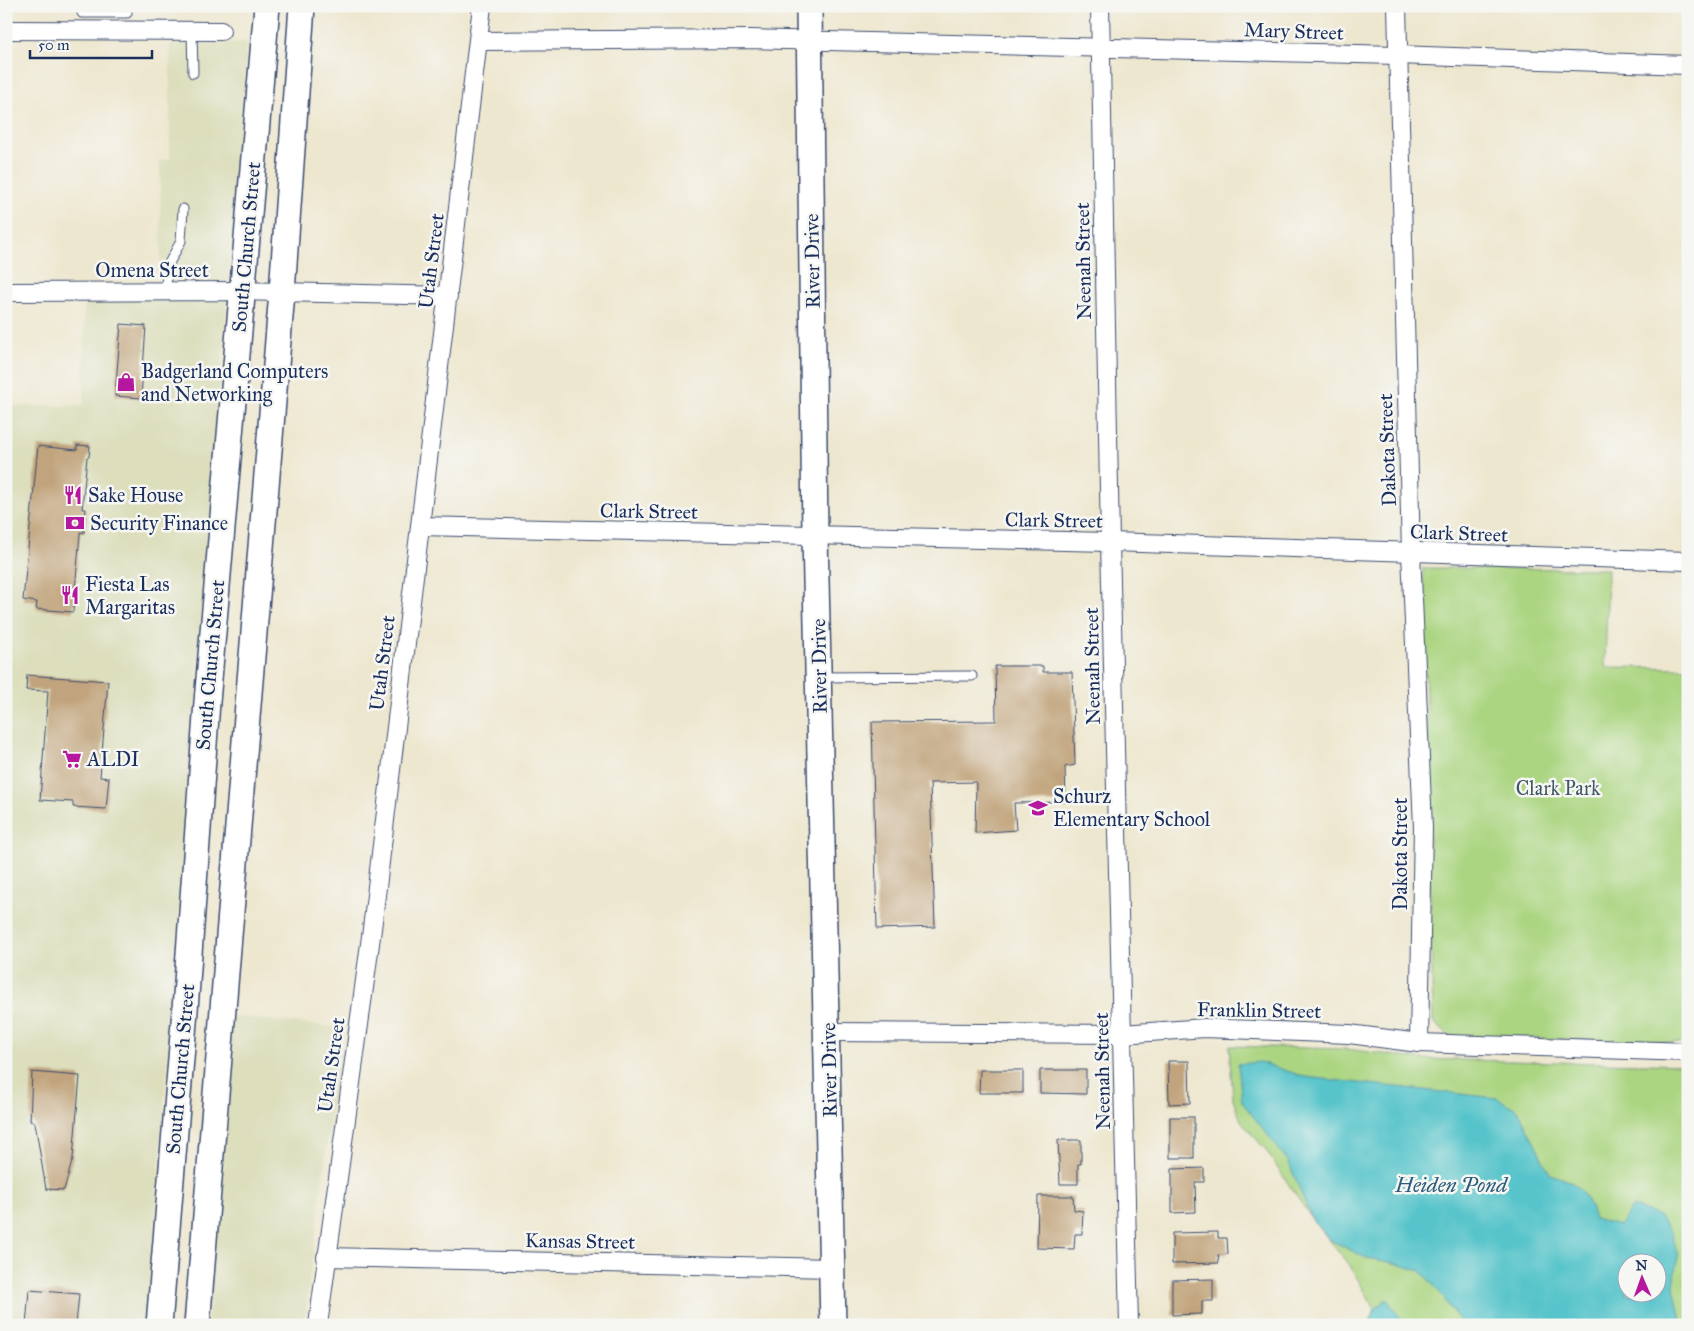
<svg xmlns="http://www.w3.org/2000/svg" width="1694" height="1331" font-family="'IM FELL Great Primer',serif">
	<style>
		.built { fill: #dcdebc }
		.green { fill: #abd581; stroke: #638270; fill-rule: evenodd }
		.water { fill: #56c4ca; stroke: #387a94; fill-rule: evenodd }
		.building { fill: #c1a47d }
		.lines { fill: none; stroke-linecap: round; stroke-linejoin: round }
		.lane-casing { stroke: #3b4b6f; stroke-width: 11 }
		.street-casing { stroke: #3b4b6f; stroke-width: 20 }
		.secondary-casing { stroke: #3b4b6f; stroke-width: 28 }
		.lane { stroke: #fff; stroke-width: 9 }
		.street { stroke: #fff; stroke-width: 18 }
		.secondary { stroke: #fff; stroke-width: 25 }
		.labels { text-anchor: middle; stroke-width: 5; stroke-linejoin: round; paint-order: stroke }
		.street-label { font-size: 20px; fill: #1b2f5e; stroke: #f6f6f2 }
		.poi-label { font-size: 20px; fill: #1b2f5e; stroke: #f6f6f2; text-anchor: start }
		.park-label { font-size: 20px; fill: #3f5867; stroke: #f6f6f2 }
		.water-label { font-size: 21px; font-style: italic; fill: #2d5c7e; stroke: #f6f6f2 }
	</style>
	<rect width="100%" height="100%" fill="#f6f6f2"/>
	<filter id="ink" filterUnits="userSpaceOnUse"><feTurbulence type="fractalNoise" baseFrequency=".02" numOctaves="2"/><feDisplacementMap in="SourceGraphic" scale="10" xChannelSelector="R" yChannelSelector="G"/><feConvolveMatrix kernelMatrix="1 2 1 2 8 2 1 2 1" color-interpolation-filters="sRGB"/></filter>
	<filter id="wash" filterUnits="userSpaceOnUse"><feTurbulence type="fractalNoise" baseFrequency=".0096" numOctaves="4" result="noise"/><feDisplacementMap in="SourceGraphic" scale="20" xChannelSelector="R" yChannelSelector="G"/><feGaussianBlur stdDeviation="1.12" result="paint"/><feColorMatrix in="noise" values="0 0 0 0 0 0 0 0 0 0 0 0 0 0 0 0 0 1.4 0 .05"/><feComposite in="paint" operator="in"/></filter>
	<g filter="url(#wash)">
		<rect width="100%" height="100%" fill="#eee7cf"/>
		<g class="built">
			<path d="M 247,42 L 147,1325 L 6,1325 L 6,406 L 84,405 L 84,298 L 161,299 L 160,160 L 170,159 L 170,44 Z"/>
			<path d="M 231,1016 L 342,1028 L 304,1325 L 207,1325 Z"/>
		</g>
		<g class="green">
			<path d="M 1423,568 L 1608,569 L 1605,667 L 1688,668 L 1688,1043 L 1449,1036 L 1433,1022 Z"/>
			<path d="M 1229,1046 L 1347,1049 L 1420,1059 L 1688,1065 L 1688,1325 L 1369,1325 L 1375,1309 L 1349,1264 L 1312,1219 L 1265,1149 L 1241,1121 L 1233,1099 ZM 1626,1264 L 1656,1264 L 1656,1294 L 1626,1294 Z"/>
		</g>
		<g class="water">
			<path d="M 1260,1062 L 1305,1077 L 1497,1098 L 1518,1110 L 1550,1174 C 1579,1183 1585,1190 1594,1219 L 1619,1226 L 1633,1207 L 1659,1216 L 1672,1233 L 1678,1256 L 1674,1287 L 1682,1325 L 1462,1325 L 1441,1294 L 1421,1271 L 1390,1262 L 1366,1258 L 1330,1240 L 1312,1219 L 1288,1161 L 1242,1102 L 1238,1064 ZM 1626,1264 L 1656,1264 L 1656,1294 L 1626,1294 Z"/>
			<path d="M 1387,1299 L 1405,1325 L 1369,1325 L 1375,1309 Z"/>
		</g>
		<g id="blocks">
			<g class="building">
				<path d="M 121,324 L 146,326 L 141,398 L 115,396 Z"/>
				<path d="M 77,445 L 90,446 L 89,457 L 87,457 L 82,509 L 86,509 L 84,533 L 80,532 L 80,535 L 73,612 L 36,609 L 37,602 L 23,600 L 38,446 L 77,450 Z"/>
				<path d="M 995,666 L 1043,666 L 1043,672 L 1072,672 L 1075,765 L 1065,767 L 1066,802 L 1014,803 L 1016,830 L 975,833 L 976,782 L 930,783 L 935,927 L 877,929 L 872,722 L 996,721 Z"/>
				<path d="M 27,675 L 108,681 L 100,777 L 109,778 L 106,809 L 73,807 L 73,802 L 40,800 L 48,691 L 26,690 Z"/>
				<path d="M 1168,1061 L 1189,1061 L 1190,1103 L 1169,1104 Z"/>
				<path d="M 980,1070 L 1023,1070 L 1023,1093 L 979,1093 Z"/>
				<path d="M 1040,1070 L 1086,1070 L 1086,1094 L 1040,1093 Z"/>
				<path d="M 32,1072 L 80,1076 L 73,1158 L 64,1190 L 46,1189 L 35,1123 L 30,1121 Z"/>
				<rect x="1170" y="1117" width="24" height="41"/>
				<path d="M 1058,1140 L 1081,1140 L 1081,1164 L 1078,1164 L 1078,1184 L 1060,1184 Z"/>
				<path d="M 1204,1168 L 1204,1182 L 1195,1182 L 1196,1212 L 1172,1213 L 1172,1169 Z"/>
				<path d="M 1038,1196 L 1073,1196 L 1074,1210 L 1083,1211 L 1082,1234 L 1075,1234 L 1074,1249 L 1037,1248 Z"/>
				<path d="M 1218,1232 L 1218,1238 L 1227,1238 L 1228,1254 L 1218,1255 L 1219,1263 L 1172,1264 L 1172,1233 Z"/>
				<path d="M 1213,1279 L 1213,1301 L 1202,1301 L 1202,1314 L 1172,1315 L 1172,1280 Z"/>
				<path d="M 29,1290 L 79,1294 L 76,1325 L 26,1325 Z"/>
			</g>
		</g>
	</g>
	<g filter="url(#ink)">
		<use href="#blocks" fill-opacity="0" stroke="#3b4b6f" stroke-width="1"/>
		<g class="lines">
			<g class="lane-casing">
				<g id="lane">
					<path d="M 82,6 L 82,13 L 127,13 L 127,6"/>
					<path d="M 192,31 L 193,73"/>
					<path d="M 166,291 L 167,267 L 181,241 L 183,209"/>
					<path d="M 819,677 L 972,676"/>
				</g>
			</g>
			<g class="street-casing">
				<g id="street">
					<path d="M 1100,6 L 1110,542 L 1129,1325"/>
					<path d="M 1397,6 L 1411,553 L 1423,827 L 1419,1043"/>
					<path d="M 6,30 L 221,31"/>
					<path d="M 479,41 L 750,39 L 1397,55 L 1688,65"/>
					<path d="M 6,292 L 242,291 L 448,296"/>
					<path d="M 420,526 L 1110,542 L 1688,561"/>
					<path d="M 828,1032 L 1122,1034 L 1205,1028 L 1349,1034 L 1419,1043 L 1688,1052"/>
					<path d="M 326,1257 L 832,1268"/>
					<path d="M 318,1325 L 372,929 L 482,6"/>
				</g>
			</g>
			<g class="secondary-casing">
				<g id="secondary">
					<path d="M 809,6 L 815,536 L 833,1325"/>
					<path d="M 159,1325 L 185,1010 L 207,702 L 267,6"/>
					<path d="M 197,1325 L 282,292 L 302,6"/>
				</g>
			</g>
			<use href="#lane" class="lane"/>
			<use href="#street" class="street"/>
			<use href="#secondary" class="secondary"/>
		</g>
	</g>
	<defs>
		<g id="shop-bare" transform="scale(1.5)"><path d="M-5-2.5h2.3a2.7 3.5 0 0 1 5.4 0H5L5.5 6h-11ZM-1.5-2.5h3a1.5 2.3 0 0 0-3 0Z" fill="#b5179e" stroke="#f6f6f2" stroke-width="2.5" paint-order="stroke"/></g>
		<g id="restaurant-bare" transform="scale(1.5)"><path d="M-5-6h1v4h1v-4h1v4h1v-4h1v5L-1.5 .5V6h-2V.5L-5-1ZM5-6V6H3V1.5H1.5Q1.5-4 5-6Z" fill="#b5179e" stroke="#f6f6f2" stroke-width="2.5" paint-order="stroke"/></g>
		<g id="bank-bare" transform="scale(1.5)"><path d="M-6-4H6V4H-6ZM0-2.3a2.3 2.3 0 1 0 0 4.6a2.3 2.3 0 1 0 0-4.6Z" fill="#b5179e" stroke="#f6f6f2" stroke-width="2.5" paint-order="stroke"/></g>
		<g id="supermarket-bare" transform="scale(1.5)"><path d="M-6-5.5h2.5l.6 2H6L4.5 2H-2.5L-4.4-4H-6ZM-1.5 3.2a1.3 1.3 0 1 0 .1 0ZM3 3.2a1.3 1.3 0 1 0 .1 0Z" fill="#b5179e" stroke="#f6f6f2" stroke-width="2.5" paint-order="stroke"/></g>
		<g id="school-bare" transform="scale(1.5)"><path d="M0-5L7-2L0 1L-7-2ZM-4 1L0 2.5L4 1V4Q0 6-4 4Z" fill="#b5179e" stroke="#f6f6f2" stroke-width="2.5" paint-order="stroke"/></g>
	</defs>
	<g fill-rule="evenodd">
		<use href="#shop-bare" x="126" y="382"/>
		<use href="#restaurant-bare" x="73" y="495"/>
		<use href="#bank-bare" x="75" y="523"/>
		<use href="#restaurant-bare" x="70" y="595"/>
		<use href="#supermarket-bare" x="72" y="759"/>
		<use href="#school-bare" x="1038" y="808"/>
	</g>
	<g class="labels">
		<g class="street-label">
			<text transform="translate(1294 31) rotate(2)" y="7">Mary Street</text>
			<text transform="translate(246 247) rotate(-85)" y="7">South Church Street</text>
			<text transform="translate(431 261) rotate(-83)" y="7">Utah Street</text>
			<text transform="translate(812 261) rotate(-91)" y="7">River Drive</text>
			<text transform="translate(1083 261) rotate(-91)" y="7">Neenah Street</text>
			<text x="152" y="277">Omena Street</text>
			<text transform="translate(1387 450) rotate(-92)" y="7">Dakota Street</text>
			<text transform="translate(649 511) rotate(1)" y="7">Clark Street</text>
			<text transform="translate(1054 520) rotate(1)" y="7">Clark Street</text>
			<text transform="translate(1459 533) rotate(2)" y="7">Clark Street</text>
			<text transform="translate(382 663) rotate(-83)" y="7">Utah Street</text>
			<text transform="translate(210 665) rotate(-85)" y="7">South Church Street</text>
			<text transform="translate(819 666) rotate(-91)" y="7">River Drive</text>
			<text transform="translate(1092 666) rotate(-91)" y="7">Neenah Street</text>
			<text transform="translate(1400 854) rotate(-90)" y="7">Dakota Street</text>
			<text transform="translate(1259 1010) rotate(1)" y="7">Franklin Street</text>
			<text transform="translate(331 1065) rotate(-82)" y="7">Utah Street</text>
			<text transform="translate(180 1069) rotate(-85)" y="7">South Church Street</text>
			<text transform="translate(829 1070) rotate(-91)" y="7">River Drive</text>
			<text transform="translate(1102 1071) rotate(-91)" y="7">Neenah Street</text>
			<text transform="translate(580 1241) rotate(1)" y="7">Kansas Street</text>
		</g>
		<g class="poi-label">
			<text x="141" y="378">Badgerland Computers<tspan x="141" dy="23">and Networking</tspan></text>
			<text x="88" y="502">Sake House</text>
			<text x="90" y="530">Security Finance</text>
			<text x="85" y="591">Fiesta Las<tspan x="85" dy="23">Margaritas</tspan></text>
			<text x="87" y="766">ALDI</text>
			<text x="1053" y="803">Schurz<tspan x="1053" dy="23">Elementary School</tspan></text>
		</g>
		<g class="park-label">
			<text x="1558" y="795">Clark Park</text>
		</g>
		<g class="water-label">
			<text x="1451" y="1192">Heiden Pond</text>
		</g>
	</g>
	<rect width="1694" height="1331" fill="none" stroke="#f6f6f2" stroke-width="25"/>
	<g transform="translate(1642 1278) rotate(358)"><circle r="24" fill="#f6f6f2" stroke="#9ea6b7"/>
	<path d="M0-4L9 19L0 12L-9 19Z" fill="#b5179e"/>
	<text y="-8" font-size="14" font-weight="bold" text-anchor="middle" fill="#1b2f5e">N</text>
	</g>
	<path d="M30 50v8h122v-8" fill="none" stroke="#1b2f5e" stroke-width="2.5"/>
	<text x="38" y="50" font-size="15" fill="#1b2f5e" stroke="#f6f6f2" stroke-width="4" paint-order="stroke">50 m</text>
</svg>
